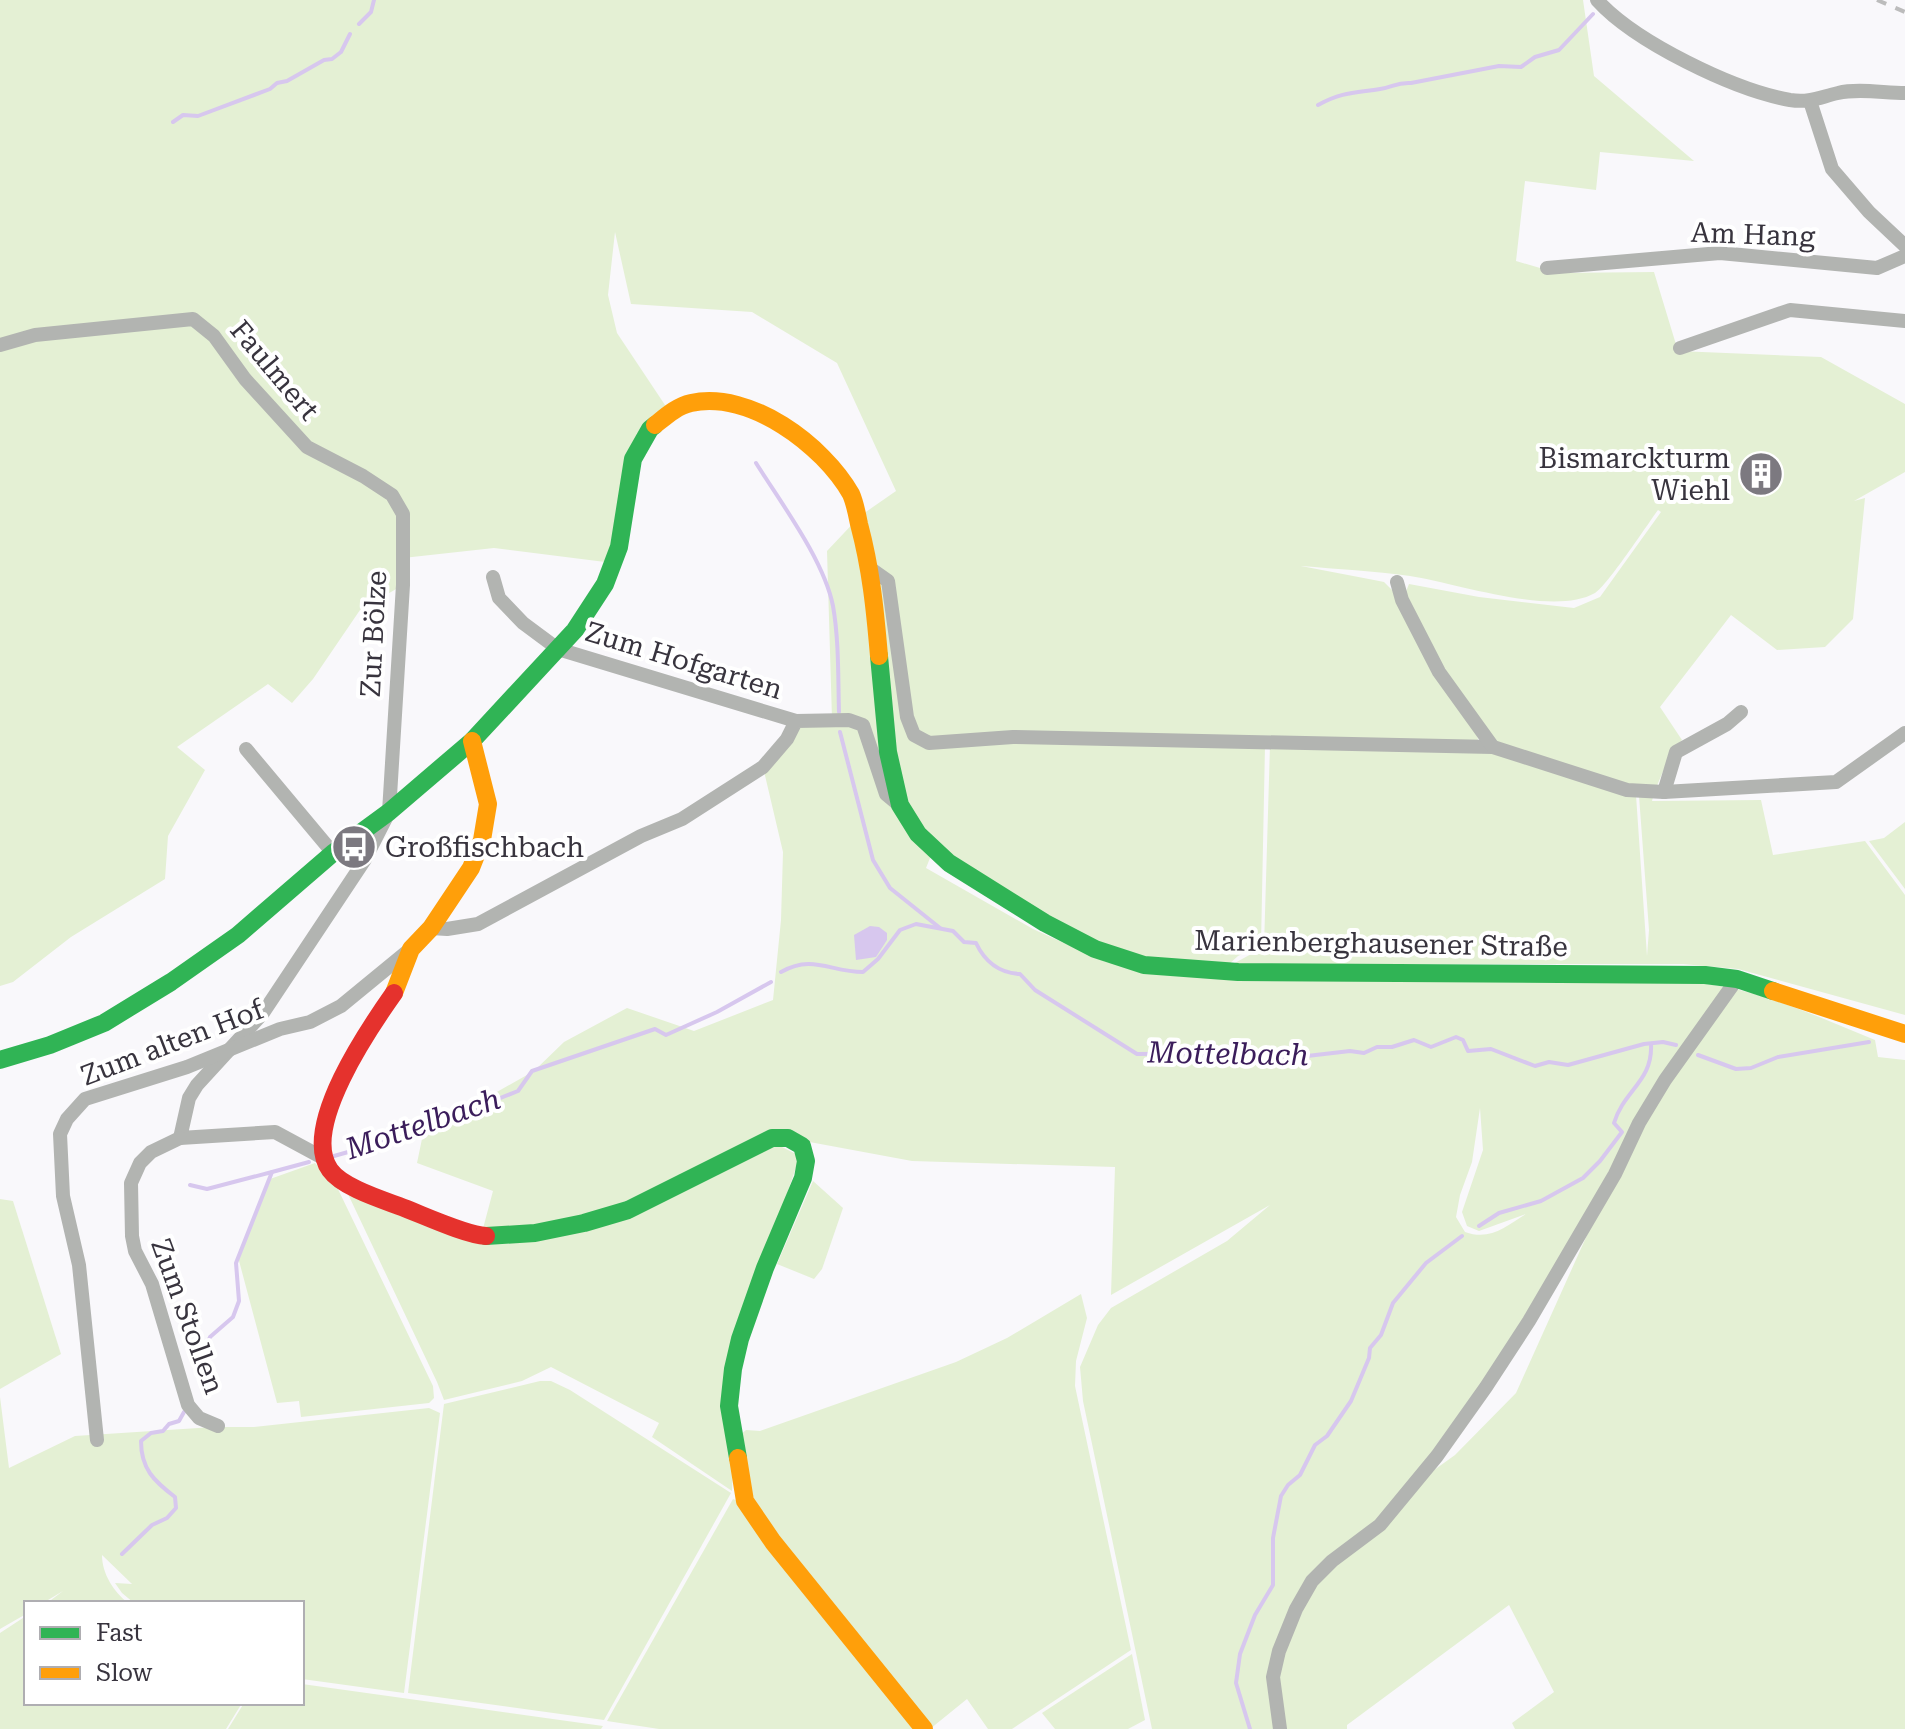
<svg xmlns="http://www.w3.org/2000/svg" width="1905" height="1729" font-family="'Roboto Serif',serif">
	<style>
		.green { fill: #e4f0d4; fill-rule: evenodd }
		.water { fill: #d7c7ee }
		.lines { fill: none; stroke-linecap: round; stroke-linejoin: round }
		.stream { stroke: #d7c7ee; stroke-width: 4 }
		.street { stroke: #b2b4b1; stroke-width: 14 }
		.fast { stroke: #30b455; stroke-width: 18 }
		.slow { stroke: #ff9f0a; stroke-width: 18 }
		.jam { stroke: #e5322d; stroke-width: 18 }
		.rail { stroke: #bcbcbc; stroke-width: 4; stroke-dasharray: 10 10; stroke-linecap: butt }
		.labels { text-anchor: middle; stroke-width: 8; stroke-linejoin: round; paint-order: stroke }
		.street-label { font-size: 28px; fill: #38343e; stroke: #fff }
		.poi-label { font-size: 28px; fill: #38343e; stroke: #fff; text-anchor: end }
		.water-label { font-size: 30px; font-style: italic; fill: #3b1d5b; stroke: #fff }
	</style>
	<rect width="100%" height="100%" fill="#f9f8fb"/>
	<g class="green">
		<path d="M 0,0 L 1583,0 L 1594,76 L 1694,161 L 1600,152 L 1596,190 L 1525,181 L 1516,261 L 1557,273 L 1654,272 L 1678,351 L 1821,357 L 1905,404 L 1905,472 L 1854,501 L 1865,498 L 1853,619 L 1825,647 L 1777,650 L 1731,615 L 1660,707 L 1682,740 L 1672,750 L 1656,788 C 1616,789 1576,770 1538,758 C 1525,754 1508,751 1497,745 C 1472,730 1416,623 1405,594 L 1409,584 L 1479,597 L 1574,608 L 1600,597 L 1661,512 L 1658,510 C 1647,525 1607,586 1595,593 C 1553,617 1457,583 1410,576 C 1374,571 1337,569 1301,566 L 1374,580 L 1384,582 L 1392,590 L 1431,664 L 1477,733 L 1478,740 L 1474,744 L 1051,734 L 1043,742 L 1265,746 L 1261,945 L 1238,956 L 1228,965 C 1197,962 1166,961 1135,955 C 1071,941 987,884 936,843 L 926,868 L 1033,929 L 1106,962 L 1163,972 L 1227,976 L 1665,979 C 1693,982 1723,985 1751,993 C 1793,1005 1834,1023 1875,1040 L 1878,1057 L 1905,1060 L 1905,1729 L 1515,1729 L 1512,1723 L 1554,1692 L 1509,1605 L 1347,1725 L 1347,1729 L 1284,1729 L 1277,1692 L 1279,1666 L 1316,1579 L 1388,1522 L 1423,1478 L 1455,1455 L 1516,1393 L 1597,1213 L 1589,1213 L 1483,1386 L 1433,1456 L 1378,1522 L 1342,1546 L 1304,1582 L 1279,1643 L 1271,1674 L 1271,1711 L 1275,1729 L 1152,1729 L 1083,1401 L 1080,1367 L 1098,1325 L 1111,1308 L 1227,1241 L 1270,1205 L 1111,1295 L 1115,1167 L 912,1161 L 788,1138 L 772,1138 C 722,1160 678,1192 627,1210 C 580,1228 531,1233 481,1236 L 493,1191 L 417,1163 L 423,1134 L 534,1071 L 564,1042 L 627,1008 L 694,1031 L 773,1000 L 781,920 L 783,852 L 763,767 L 787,739 L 796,721 L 832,719 L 827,551 L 860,516 L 896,491 L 837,363 L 752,312 L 631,304 L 615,232 L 608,295 L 617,333 L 671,414 C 665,419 656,423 650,429 C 624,458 628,524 613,563 L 494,548 L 403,558 L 403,585 L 360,610 L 313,679 L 292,703 L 268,684 L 177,747 L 205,770 L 168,836 L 165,879 L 71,937 L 13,982 L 0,986 ZM 1480,1108 L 1483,1150 L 1462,1212 L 1467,1226 L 1479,1231 L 1526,1214 C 1505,1227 1490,1241 1465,1232 L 1456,1217 L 1460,1195 L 1472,1162 Z"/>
		<path d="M 1270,745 L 1483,750 L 1636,795 L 1647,956 L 1649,930 L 1639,796 L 1653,797 L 1652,801 L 1761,800 L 1773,855 L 1865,841 L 1905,895 L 1905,1015 L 1738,969 L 1683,964 L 1233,964 L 1264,947 Z"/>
		<path d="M 1905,822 L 1905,889 L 1869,841 L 1884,838 Z"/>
		<path d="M 776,1144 L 800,1156 L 737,1338 L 732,1491 L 652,1437 L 659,1423 L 551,1367 L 522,1381 L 444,1400 L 437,1382 L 347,1192 L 518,1241 Z"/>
		<path d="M 315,1163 L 336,1185 L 433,1386 L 434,1398 L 429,1403 L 301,1417 L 299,1401 L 277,1403 L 238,1257 L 270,1179 Z"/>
		<path d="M 813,1181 L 843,1208 L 822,1269 L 814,1279 L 777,1264 Z"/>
		<path d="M 0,1199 L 13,1201 L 61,1354 L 0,1389 Z"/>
		<path d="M 1081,1294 L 1087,1318 L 1076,1361 L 1075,1386 L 1131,1650 L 1012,1729 L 988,1729 L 967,1699 L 930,1729 L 758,1515 L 738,1437 L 746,1430 L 760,1431 L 956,1362 L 1007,1338 Z"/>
		<path d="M 540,1381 L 551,1381 L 570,1390 L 731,1493 L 604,1720 L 408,1693 L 444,1404 Z"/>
		<path d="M 0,1397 L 9,1468 L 75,1436 L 214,1427 L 254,1427 L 429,1408 L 440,1413 L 404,1693 L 302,1679 L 302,1603 L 134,1603 L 122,1593 L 115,1583 L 132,1584 L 102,1555 C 102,1574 114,1592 128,1603 L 47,1603 L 63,1591 L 43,1603 L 26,1603 L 26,1614 L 0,1629 Z"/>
		<path d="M 733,1499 L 740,1502 L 920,1729 L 659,1729 L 607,1721 Z"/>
		<path d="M 26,1616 L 26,1703 L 242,1703 L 226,1729 L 0,1729 L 0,1633 Z"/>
		<path d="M 1132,1654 L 1145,1720 L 1128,1729 L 1055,1729 L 1042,1713 Z"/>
		<path d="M 302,1684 L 603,1726 L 601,1729 L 228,1729 L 244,1703 L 302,1703 Z"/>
	</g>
	<path class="water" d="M 870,926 L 879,927 L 887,933 L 887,940 L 876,957 L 856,960 L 854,935 Z"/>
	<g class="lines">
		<g class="stream">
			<path d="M 359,24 L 371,12 L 374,0"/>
			<path d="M 1318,105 C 1342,92 1354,93 1380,89 C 1393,87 1397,82 1411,83 L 1499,66 L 1521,67 L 1535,57 L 1559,50 L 1593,14"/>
			<path d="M 173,122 L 183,115 L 198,116 L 270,89 L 277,83 L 287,81 L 324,60 L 332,59 L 341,52 L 350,34"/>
			<path d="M 756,463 C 781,503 824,560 833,606 C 839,640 838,677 839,712"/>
			<path d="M 840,732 L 873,860 L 890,888 L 940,928"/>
			<path d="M 781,972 C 813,954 830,972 863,972 L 878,959 L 900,930 L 916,924 L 953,931 L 964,942 L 976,943 C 985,962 999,973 1020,974 L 1035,990 L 1137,1054 L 1236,1053 L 1252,1059 L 1290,1058 L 1350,1051 L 1364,1053 L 1377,1047 L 1392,1047 L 1414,1040 L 1431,1047 L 1456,1037 L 1463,1040 L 1468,1051 L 1491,1049 L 1535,1066 L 1549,1062 L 1568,1065 L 1644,1044 L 1663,1042 L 1676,1045"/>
			<path d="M 1698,1055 L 1736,1069 L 1751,1068 L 1778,1057 L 1869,1042"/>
			<path d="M 334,1156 L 408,1135 L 518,1091 L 532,1071 L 655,1029 L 666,1035 L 717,1012 L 771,982"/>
			<path d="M 190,1185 L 207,1189 L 272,1172"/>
			<path d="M 1479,1226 L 1499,1213 L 1541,1201 L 1583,1178 L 1600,1161 L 1622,1132 L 1614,1123 C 1624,1090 1653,1081 1651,1044"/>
			<path d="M 199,1362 L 210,1337 L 233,1317 L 239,1301 L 236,1263 L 272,1172 L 309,1162"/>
			<path d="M 122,1554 L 152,1525 L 167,1518 L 176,1508 L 175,1497 C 154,1481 141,1469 141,1441 L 151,1433 L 163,1431 L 169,1424 L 179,1421 L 184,1412"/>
			<path d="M 1250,1729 L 1236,1683 L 1240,1654 L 1255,1615 L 1273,1585 L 1273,1538 L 1281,1496 L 1288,1485 L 1300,1475 L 1315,1445 L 1327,1436 L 1351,1401 L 1369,1358 L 1370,1348 L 1381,1335 L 1393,1303 L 1426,1263 L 1462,1236"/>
		</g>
		<g class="street">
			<path d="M 1597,0 C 1635,42 1734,90 1790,100 C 1810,103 1820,97 1838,93 C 1858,88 1884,93 1905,93"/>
			<path d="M 1810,101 L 1832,169 L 1869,212 L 1905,246"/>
			<path d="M 1547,268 L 1720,253 L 1877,268 L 1905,256"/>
			<path d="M 0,345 L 35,335 L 193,319 L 214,336 L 245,379 L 307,447 L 363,476 L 392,495 L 403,514 L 403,585 L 389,812 L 364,861 L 263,1013 L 197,1085 L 189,1098 L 180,1138 L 275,1132 L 325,1159"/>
			<path d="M 1680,348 L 1790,310 L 1905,321"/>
			<path d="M 871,569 L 888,581 L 907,717 L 914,735 L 929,743 L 1013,737 L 1493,747"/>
			<path d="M 493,577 L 499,598 L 523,623 L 558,649 L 796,721"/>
			<path d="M 1397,582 L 1402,600 L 1439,672 L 1493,747 L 1627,790 L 1664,792 L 1836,782 L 1905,733"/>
			<path d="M 246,749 L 333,853"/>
			<path d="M 1664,792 L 1676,752 L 1727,724 L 1741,712"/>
			<path d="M 431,928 L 447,929 L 478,924 L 641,836 L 682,819 L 763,767 L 787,739 L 796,721 L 849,720 L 863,725 L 886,794 L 898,804"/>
			<path d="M 180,1138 L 151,1152 L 140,1163 L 131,1183 L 132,1236 L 135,1251 L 152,1284 L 188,1405 L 199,1418 L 218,1426"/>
			<path d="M 97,1440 L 79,1265 L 63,1196 L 60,1134 L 67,1119 L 85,1099 L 187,1067 L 280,1029 L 310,1022 L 341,1006 L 408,951"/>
			<path d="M 1280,1729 L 1273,1677 L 1279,1651 L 1296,1609 L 1312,1581 L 1332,1561 L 1380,1525 L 1437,1456 L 1486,1387 L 1529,1321 L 1615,1174 L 1639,1123 L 1665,1080 L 1737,979"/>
		</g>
		<g class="fast">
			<path d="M 879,656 L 888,752 L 900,805 L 918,834 L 949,863 L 1045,923 L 1095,949 L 1144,965 L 1238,972 L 1705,975 L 1737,979 L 1773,991"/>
			<path d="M 0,1060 L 50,1045 L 104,1023 L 171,982 L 238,935 L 333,853 L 389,812 L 472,741 L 575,630 L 605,584 L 619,547 L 633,459 L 650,429 L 655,425"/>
			<path d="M 486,1236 L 535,1233 L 584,1223 L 628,1210 L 772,1138 L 788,1138 L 802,1146 L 806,1161 L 803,1178 L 765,1268 L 740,1339 L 733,1369 L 729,1406 L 738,1458"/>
		</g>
		<g class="slow">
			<path d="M 655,425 C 665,417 677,406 691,403 C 750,390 823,445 851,494 C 855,503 857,514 859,524 C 871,569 875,609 879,656"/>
			<path d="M 1773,991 L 1905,1034"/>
			<path d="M 394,993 L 411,949 L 431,928 L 471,868 L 482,840 L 488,804 L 472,741"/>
			<path d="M 738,1458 L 745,1501 L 773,1542 L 924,1729"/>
		</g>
		<path class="jam" d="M 394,993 C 370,1027 300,1128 330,1170 C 342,1187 380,1199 399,1206 C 421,1214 465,1235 486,1236"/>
		<path class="rail" d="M 1877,0 L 1905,12"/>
	</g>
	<defs>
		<g id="building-disc" transform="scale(2.3)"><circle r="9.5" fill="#7c7980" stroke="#fff"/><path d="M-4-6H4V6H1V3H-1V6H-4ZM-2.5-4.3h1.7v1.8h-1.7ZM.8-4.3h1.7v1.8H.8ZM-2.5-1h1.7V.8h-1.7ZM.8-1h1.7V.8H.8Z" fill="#fff"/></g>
		<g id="bus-disc" transform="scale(2.3)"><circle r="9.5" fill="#7c7980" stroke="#fff"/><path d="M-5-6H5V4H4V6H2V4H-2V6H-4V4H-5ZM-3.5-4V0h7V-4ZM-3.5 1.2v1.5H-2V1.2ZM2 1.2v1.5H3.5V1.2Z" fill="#fff"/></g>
	</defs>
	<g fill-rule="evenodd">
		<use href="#building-disc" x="1761" y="474"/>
		<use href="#bus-disc" x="354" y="847"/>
	</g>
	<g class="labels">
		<g class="street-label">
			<text transform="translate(1753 234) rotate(2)" y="10">Am Hang</text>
			<text transform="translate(275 370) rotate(50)" y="10">Faulmert</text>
			<text transform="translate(373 634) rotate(-87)" y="10">Zur Bölze</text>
			<text transform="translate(684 660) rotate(17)" y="10">Zum Hofgarten</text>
			<text transform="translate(1381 943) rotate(1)" y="10">Marienberghausener Straße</text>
			<text transform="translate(172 1042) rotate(-21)" y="10">Zum alten Hof</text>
			<text transform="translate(188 1316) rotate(70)" y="10">Zum Stollen</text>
		</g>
		<g class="poi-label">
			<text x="1730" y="468">Bismarckturm<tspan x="1730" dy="32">Wiehl</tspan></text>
			<text x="385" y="857" text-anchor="start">Großfischbach</text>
		</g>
		<g class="water-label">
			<text transform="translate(1228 1054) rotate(1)" y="10">Mottelbach</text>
			<text transform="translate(423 1124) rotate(-19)" y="10">Mottelbach</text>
		</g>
	</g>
	<rect x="24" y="1601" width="280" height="104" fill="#ffffff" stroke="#afaeb2" stroke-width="2"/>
	<rect x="40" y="1627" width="40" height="12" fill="#30b455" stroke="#afaeb2" stroke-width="2"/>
	<text x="96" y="1641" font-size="24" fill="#38343e">Fast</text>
	<rect x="40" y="1667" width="40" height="12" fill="#ff9f0a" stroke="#afaeb2" stroke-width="2"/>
	<text x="96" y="1681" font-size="24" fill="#38343e">Slow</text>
</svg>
